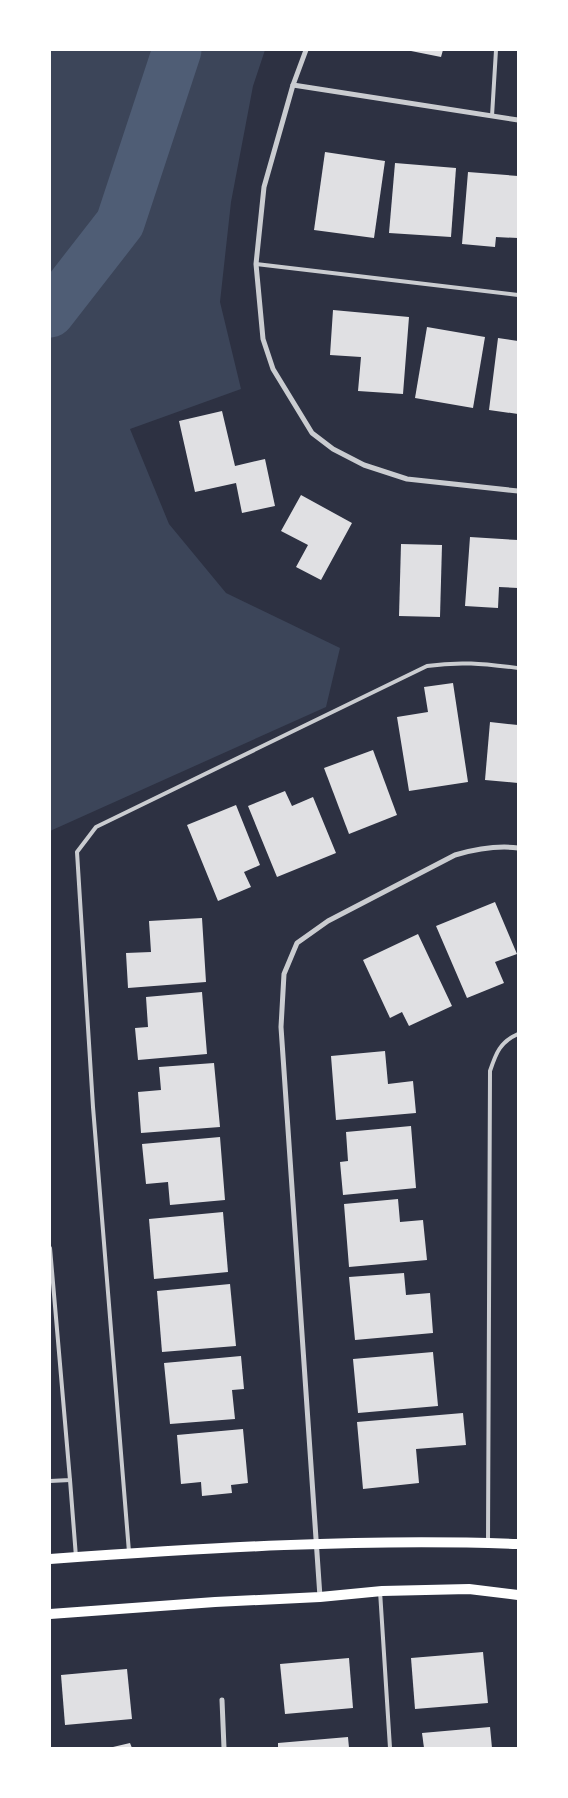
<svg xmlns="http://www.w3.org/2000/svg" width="568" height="1798" font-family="'Roboto Condensed',sans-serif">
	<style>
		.green { fill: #3c4559 }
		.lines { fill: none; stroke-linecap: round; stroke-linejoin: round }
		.river { stroke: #4f5d75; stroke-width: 49 }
		.building { fill: #e0e0e3 }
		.service { stroke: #caccd0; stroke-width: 4 }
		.minor { stroke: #caccd0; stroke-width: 5 }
		.secondary { stroke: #fff; stroke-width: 10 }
	</style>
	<rect width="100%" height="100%" fill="#2d3142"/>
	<path class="green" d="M 50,50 L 265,50 L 253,86 L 231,202 L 220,302 L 241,389 L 130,429 L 169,524 L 226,593 L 340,648 L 326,707 L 50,831 Z"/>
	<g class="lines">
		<path class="river" d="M 50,313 L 120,223 L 177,50"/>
	</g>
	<g class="building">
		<path d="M 406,50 L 443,50 L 441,57 Z"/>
		<path d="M 325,152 L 385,161 L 374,238 L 314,230 Z"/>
		<path d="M 395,163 L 456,168 L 451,237 L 389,233 Z"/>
		<path d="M 468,172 L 518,176 L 518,238 L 496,237 L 495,247 L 462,244 Z"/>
		<path d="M 333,310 L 409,317 L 403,394 L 358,391 L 361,357 L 330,355 Z"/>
		<path d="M 427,327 L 485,337 L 473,408 L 415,398 Z"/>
		<path d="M 498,338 L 518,341 L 518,414 L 489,410 Z"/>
		<path d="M 222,411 L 235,466 L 265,459 L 275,506 L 242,513 L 236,483 L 195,492 L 179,421 Z"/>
		<path d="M 301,495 L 352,523 L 321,580 L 296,567 L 308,545 L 281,531 Z"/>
		<path d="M 470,537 L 518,540 L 518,588 L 499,587 L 498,608 L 465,606 Z"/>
		<path d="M 401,544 L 442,545 L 440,617 L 399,616 Z"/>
		<path d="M 453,683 L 468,782 L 409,791 L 397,717 L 428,712 L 424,687 Z"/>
		<path d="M 490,722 L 518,725 L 518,783 L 485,780 Z"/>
		<path d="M 373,750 L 397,815 L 349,834 L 324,768 Z"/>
		<path d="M 285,791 L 292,806 L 313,797 L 336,853 L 277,877 L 248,806 Z"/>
		<path d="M 236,805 L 260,865 L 244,872 L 251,887 L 218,901 L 187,825 Z"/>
		<path d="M 495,902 L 517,954 L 495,962 L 504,983 L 467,998 L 436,926 Z"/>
		<path d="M 202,918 L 206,982 L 128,988 L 126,953 L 151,952 L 149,921 Z"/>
		<path d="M 418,934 L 452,1006 L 409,1026 L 402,1012 L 390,1018 L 363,960 Z"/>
		<path d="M 202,992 L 207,1054 L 138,1060 L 135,1028 L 148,1027 L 146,997 Z"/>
		<path d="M 385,1051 L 388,1084 L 413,1081 L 416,1113 L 336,1120 L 331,1056 Z"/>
		<path d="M 214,1063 L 220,1127 L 141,1133 L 138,1092 L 161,1090 L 159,1067 Z"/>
		<path d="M 411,1126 L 416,1188 L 343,1195 L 340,1162 L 348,1161 L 346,1132 Z"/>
		<path d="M 220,1137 L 225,1200 L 170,1205 L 168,1182 L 146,1184 L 142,1144 Z"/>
		<path d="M 398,1199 L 400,1222 L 423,1220 L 427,1260 L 349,1267 L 344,1204 Z"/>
		<path d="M 223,1212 L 228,1272 L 154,1279 L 149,1219 Z"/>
		<path d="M 404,1273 L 406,1295 L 430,1293 L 433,1333 L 355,1340 L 349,1277 Z"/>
		<path d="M 230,1284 L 236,1346 L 162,1352 L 157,1291 Z"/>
		<path d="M 433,1352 L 438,1406 L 358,1413 L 353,1359 Z"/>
		<path d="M 241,1356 L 244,1389 L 232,1390 L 235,1419 L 170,1424 L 164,1363 Z"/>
		<path d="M 463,1413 L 466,1445 L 416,1449 L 419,1483 L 363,1489 L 357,1422 Z"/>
		<path d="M 243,1429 L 248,1483 L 231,1485 L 232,1493 L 202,1496 L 201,1482 L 181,1484 L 177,1435 Z"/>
		<path d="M 483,1652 L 488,1703 L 415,1709 L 411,1658 Z"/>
		<path d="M 349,1658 L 353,1708 L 285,1714 L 280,1664 Z"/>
		<path d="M 127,1669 L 132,1719 L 65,1725 L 61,1675 Z"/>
		<path d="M 490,1727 L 492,1748 L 424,1748 L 422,1733 Z"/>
		<path d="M 348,1737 L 349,1748 L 278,1748 L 278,1743 Z"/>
		<path d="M 130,1743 L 132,1748 L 114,1748 L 113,1747 Z"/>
	</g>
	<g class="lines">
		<g class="service">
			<path d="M 492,116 L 496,50"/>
			<path d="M 256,264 L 518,295"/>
			<path d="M 50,1248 L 70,1480 L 50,1481"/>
			<path d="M 70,1480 L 76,1557"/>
			<path d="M 488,1542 L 490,1071 C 496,1053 500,1042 518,1034"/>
			<path d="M 129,1552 L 93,1107 L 77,852 L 96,827 L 427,666 C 461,661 484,664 518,668"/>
			<path d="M 380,1591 L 390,1748"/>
		</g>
		<g class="minor">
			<path d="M 306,50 L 293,85 L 264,187 L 256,264 L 263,339 L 273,369 L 312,433 L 333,449 L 364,465 L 407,479 L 518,491"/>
			<path d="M 293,85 L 518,120"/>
			<path d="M 320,1597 L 281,1027 L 284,974 L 297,943 L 328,921 L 455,855 C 476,849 496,845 518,848"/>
			<path d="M 222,1700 L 224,1748"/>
		</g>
		<g class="secondary">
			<path d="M 50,1559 C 206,1548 362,1538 518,1544"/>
			<path d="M 50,1614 L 215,1602 L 320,1597 L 382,1591 L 469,1589 L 518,1595"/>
		</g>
	</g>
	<rect width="568" height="1798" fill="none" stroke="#ffffff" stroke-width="102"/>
</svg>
